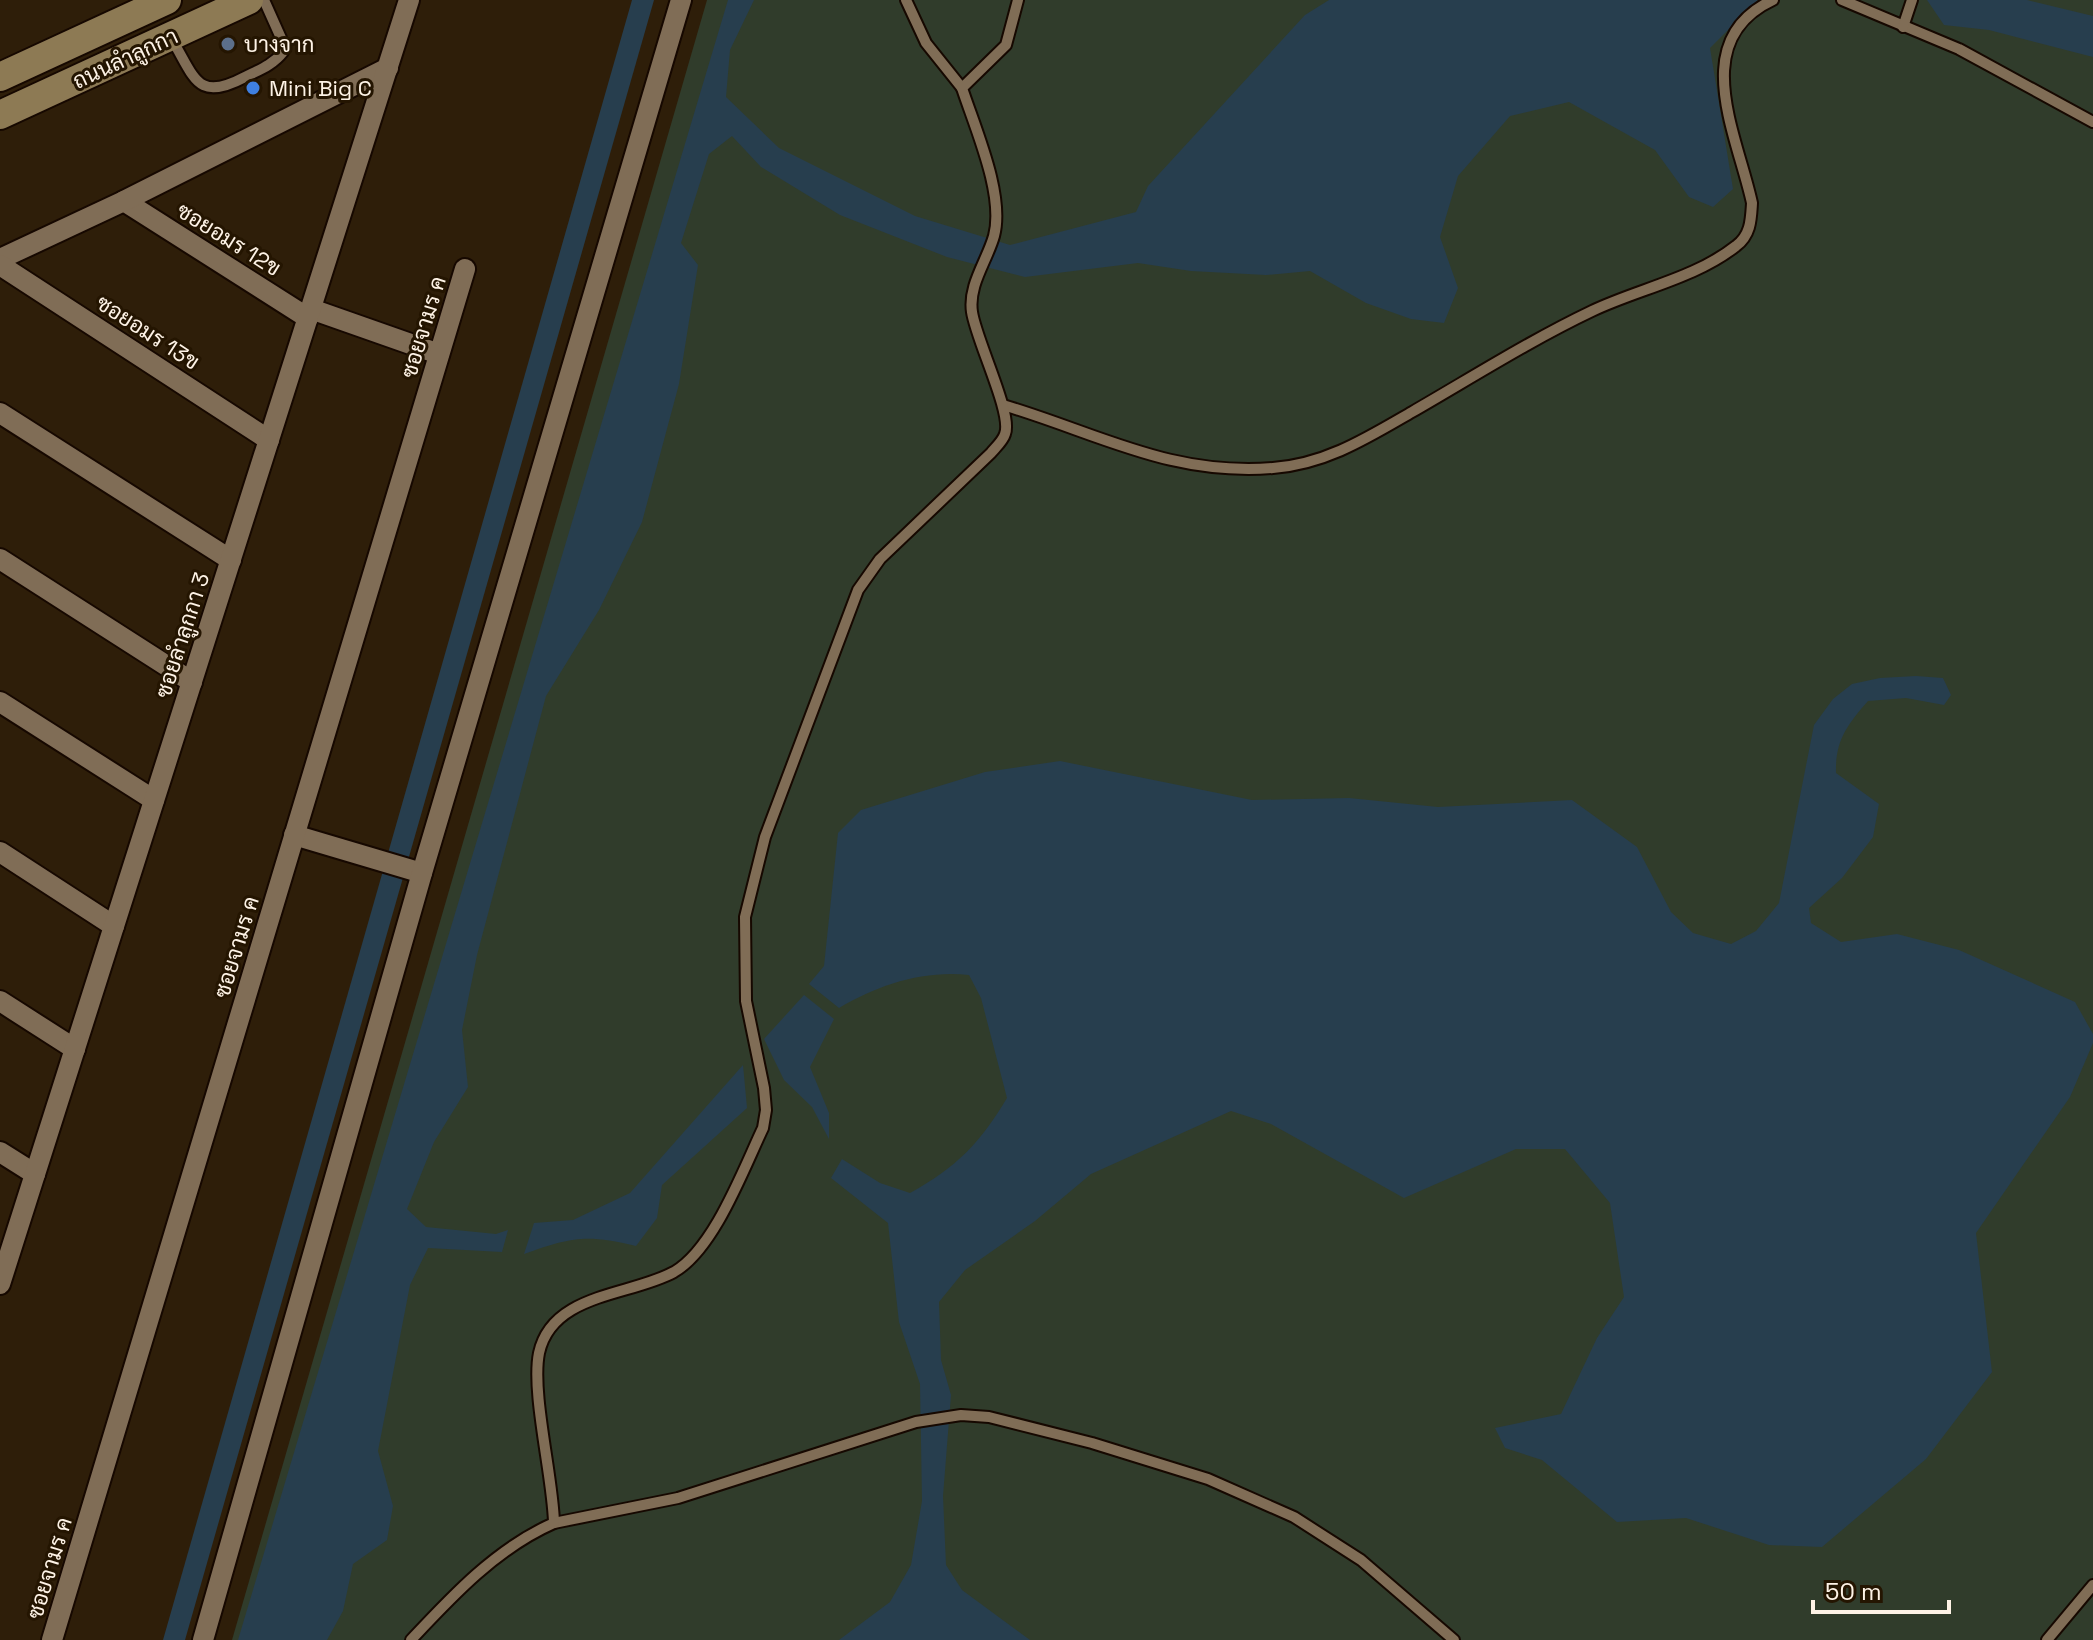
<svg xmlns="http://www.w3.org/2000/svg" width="2093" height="1640" font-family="'Space Grotesk',Sarabun,sans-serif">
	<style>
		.green { fill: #303c2b }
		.water { fill: #273e4e }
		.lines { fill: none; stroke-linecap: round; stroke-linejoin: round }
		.service-casing { stroke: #160800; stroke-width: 14 }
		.minor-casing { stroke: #160800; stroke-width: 24 }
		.secondary-casing { stroke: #160800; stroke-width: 32 }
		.service { stroke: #806d56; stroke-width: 10 }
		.minor { stroke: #806d56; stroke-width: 20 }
		.secondary { stroke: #8d7a54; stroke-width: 28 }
		.service-dot { fill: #5c6f8a; stroke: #241501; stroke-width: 3 }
		.shop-dot { fill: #3f7fe0; stroke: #241501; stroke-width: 3 }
		.labels { text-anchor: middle; stroke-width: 6; stroke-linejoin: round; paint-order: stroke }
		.poi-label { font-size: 22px; fill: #fef3e6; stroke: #241501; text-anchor: start }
		.street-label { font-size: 22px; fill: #fef3e6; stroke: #241501 }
	</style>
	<rect width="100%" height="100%" fill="#2e1e09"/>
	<path class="green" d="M 707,0 L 2093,0 L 2093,1640 L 232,1640 Z"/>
	<g class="water">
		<path d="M 632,0 L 654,0 L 185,1640 L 163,1640 Z"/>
		<path d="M 728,0 L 754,0 L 730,50 L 726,97 L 779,148 L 915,216 L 1010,245 L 1136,212 L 1148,186 L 1305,15 L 1329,0 L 1758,0 L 1710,48 L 1733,189 L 1713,207 L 1689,197 L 1655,150 L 1569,102 L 1510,116 L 1458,176 L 1440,237 L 1458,288 L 1444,323 L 1411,319 L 1366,303 L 1310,271 L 1266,275 L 1191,271 L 1138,263 L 1025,277 L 947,257 L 840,215 L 761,167 L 732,136 L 709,154 L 681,243 L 698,265 L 679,384 L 642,522 L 599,610 L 546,696 L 477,955 L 462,1030 L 468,1087 L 434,1142 L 407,1209 L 426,1227 L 496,1234 L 508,1230 L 502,1252 L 428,1248 L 410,1285 L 378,1451 L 393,1506 L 387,1540 L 353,1564 L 343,1611 L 327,1640 L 238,1640 Z"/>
		<path d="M 1927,0 L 2027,0 L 2093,16 L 2093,57 L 1989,30 L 1944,25 Z"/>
		<path d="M 1916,676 L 1943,678 L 1951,695 L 1944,705 L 1906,698 L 1868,701 C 1847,725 1835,741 1836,773 L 1879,804 L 1873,837 L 1842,878 L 1809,908 L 1811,923 L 1841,942 L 1897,934 L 1959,950 L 2075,1002 L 2093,1034 L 2093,1043 L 2070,1097 L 1976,1233 L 1992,1372 L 1926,1459 L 1822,1547 L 1769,1545 L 1686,1518 L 1617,1522 L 1542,1460 L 1505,1448 L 1495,1428 L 1561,1414 L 1597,1338 L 1624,1297 L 1610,1203 L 1565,1149 L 1516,1149 L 1404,1198 L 1271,1124 L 1231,1111 L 1091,1174 L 1035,1221 L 965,1270 L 939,1302 L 941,1360 L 951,1395 L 943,1496 L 946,1565 L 962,1590 L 1030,1640 L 839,1640 L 890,1602 L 911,1565 L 922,1501 L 920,1384 L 899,1322 L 888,1223 L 831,1178 L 842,1159 L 880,1183 L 910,1193 C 957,1167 980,1143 1007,1098 L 981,998 L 969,975 C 923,970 878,985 839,1008 L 809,984 L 824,966 L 838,833 L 861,810 L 985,772 L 1060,761 L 1252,800 L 1349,798 L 1438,807 L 1572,800 L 1637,847 L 1671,912 L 1693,933 L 1731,944 L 1756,931 L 1779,903 L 1814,725 L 1833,699 L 1852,684 L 1880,678 Z"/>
		<path d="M 804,995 L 834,1019 L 810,1067 L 829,1113 L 829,1139 L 812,1107 L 784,1080 L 764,1039 Z"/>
		<path d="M 743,1065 L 747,1108 L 662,1185 L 657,1218 L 636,1246 C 586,1234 572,1237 524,1254 L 534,1223 L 573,1220 L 630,1193 Z"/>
	</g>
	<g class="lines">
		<g class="service-casing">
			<g id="service">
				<path d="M 906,0 L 926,43 L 962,88"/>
				<path d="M 1842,0 L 1959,49 L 2093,122"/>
				<path d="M 1903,27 L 1912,0"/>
				<path d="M 171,38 C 195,77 196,103 245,77 C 259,70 273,65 283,52 L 281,38 L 264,0"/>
				<path d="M 1003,405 C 1098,433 1169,476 1273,468 C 1326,464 1367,438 1412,412 C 1471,378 1531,340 1592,311 C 1638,289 1696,278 1736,246 C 1751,235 1751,219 1752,203 C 1737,134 1687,40 1773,0"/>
				<path d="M 554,1523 L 678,1498 L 916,1422 L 961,1415 L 989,1417 L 1092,1443 L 1208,1479 L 1294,1517 L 1361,1560 L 1454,1640"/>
				<path d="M 411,1640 C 453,1595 497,1548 554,1523 C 553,1477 531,1393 539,1353 C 552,1293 630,1296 674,1272 C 714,1249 743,1170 763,1128 L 766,1110 L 764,1088 L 746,1001 L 745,917 L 765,837 L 858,590 L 880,559 L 991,453 C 995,448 1003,441 1005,434 C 1013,414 976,340 972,312 C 968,285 987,261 994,236 C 1005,195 975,128 962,88 L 1006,45 L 1018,0"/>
				<path d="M 2047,1640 L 2093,1585"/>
			</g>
		</g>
		<g class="minor-casing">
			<g id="minor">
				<path d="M 124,201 L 308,318"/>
				<path d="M 0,259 L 124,201 L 388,68"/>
				<path d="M 0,265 L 269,440"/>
				<path d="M 311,309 L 439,354"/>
				<path d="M 0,413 L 231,560"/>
				<path d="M 0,559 L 192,682"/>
				<path d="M 0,702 L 154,800"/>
				<path d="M 294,835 L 422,873"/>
				<path d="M 0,852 L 114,926"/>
				<path d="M 0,1001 L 75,1049"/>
				<path d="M 0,1152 L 35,1174"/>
				<path d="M 0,1284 L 409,0"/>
				<path d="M 52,1640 L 465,269"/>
				<path d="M 203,1640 L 422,873 L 681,0"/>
			</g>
		</g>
		<g class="secondary-casing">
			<g id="secondary">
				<path d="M 0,77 L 167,0"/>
				<path d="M 0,115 L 249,0"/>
			</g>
		</g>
		<use href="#service" class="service"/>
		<use href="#minor" class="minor"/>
		<use href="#secondary" class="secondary"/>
	</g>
	<circle class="service-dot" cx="228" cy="44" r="8"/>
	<circle class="shop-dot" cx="253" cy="88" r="8"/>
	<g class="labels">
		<g class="poi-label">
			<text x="244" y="52">บางจาก</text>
			<text x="269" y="96">Mini Big C</text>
		</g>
		<g class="street-label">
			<text transform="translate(125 58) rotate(-25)" y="8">ถนนลำลูกกา</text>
			<text transform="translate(229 239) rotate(32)" y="8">ซอยอมร 12ข</text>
			<text transform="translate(423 327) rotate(-73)" y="8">ซอยจามร ค</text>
			<text transform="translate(148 332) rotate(33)" y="8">ซอยอมร 13ข</text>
			<text transform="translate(182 635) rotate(-72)" y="8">ซอยลำลูกกา 3</text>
			<text transform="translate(236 947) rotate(-73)" y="8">ซอยจามร ค</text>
			<text transform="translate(49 1568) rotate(-73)" y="8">ซอยจามร ค</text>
		</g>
	</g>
	<path d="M1813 1600v12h136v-12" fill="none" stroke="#fef3e6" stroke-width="4"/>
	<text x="1825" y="1600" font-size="24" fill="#fef3e6" stroke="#241501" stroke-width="6" paint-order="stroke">50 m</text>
</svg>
